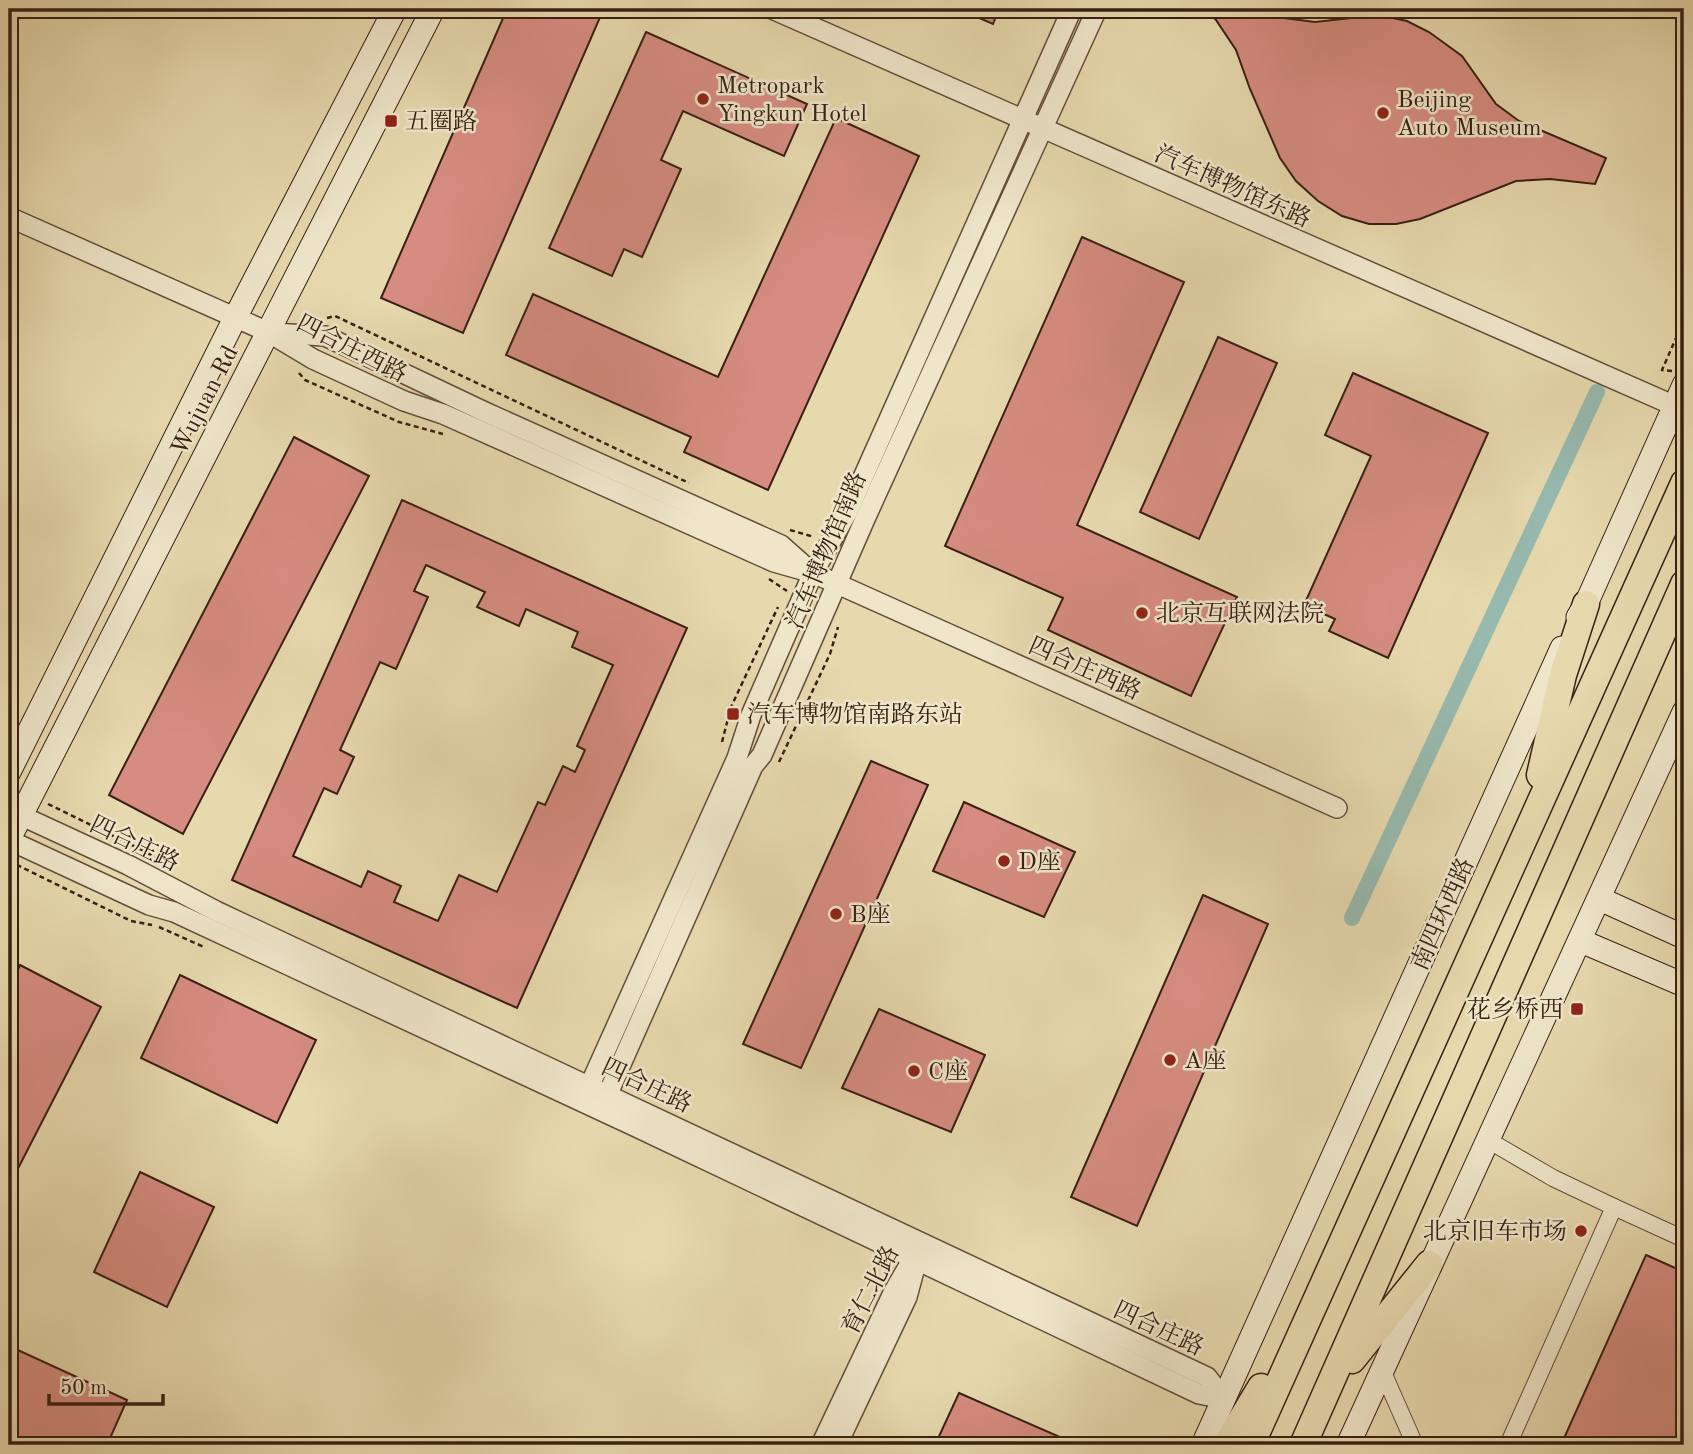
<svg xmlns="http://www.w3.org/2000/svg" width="1693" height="1454" font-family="'Old Standard TT','Noto Serif SC',serif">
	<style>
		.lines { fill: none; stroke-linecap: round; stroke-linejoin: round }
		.canal { stroke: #97baaf; stroke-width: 16 }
		.building { fill: #d68c81; stroke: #382013; stroke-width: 2; fill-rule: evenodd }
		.minor-casing { stroke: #644e3a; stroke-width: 18 }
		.tertiary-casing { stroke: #644e3a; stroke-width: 22 }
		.secondary-casing { stroke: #382013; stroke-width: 25 }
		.trunk-casing { stroke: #382013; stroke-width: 29 }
		.path { stroke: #382013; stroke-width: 2.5; stroke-dasharray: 5 3.5; stroke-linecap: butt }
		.minor { stroke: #efe6ca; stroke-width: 16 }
		.tertiary { stroke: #efe6ca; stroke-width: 19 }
		.secondary { stroke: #efe6ca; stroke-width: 23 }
		.trunk { stroke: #e7d9ae; stroke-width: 26 }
		.poi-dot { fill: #8f2418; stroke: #efe6ca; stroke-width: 2.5 }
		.labels { text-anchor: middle; stroke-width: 5; stroke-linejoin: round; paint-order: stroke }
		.poi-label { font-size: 24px; fill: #382013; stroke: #efe6ca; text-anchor: start }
		.street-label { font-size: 24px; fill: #382013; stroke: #efe6ca }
	</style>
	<rect width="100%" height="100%" fill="#e7d9ae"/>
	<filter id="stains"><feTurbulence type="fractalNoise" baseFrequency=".00286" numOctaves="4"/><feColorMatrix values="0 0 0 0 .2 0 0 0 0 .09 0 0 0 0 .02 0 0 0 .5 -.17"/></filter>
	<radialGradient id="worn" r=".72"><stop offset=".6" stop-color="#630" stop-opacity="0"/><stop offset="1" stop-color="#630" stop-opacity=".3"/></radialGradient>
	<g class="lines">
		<path class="canal" d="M 1352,918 L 1597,392"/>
	</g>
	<g class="building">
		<path d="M 507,9 L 587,9 L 601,15 L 463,333 L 381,298 Z"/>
		<path d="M 958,9 L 999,9 L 993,24 Z"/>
		<path d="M 1205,9 L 1264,9 L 1284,18 L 1315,22 L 1379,15 L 1407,21 L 1429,32 L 1462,56 L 1496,104 L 1519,121 L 1606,158 L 1595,184 L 1550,179 L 1516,181 L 1420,219 L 1396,224 L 1369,224 L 1342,216 L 1318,201 L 1296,181 L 1280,158 L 1250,89 L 1236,50 L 1216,20 Z"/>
		<path d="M 646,32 L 807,104 L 784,156 L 683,111 L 661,160 L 681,169 L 642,257 L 624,249 L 612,276 L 549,248 Z"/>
		<path d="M 836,118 L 919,156 L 768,490 L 684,452 L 691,437 L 506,355 L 533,294 L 718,377 Z"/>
		<path d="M 1082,237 L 1184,282 L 1077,525 L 1237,597 L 1191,696 L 1048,630 L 1063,598 L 945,546 Z"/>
		<path d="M 1218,337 L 1277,363 L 1199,539 L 1140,512 Z"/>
		<path d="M 1353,373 L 1488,433 L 1388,658 L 1329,631 L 1335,619 L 1304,605 L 1371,456 L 1325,435 Z"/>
		<path d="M 294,437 L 369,476 L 183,834 L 109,795 Z"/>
		<path d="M 402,500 L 687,628 L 517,1008 L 232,880 ZM 426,565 L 485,592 L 477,607 L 519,626 L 526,609 L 578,632 L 572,647 L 613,665 L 577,746 L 585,750 L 575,772 L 563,766 L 545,805 L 538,802 L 497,892 L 459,875 L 438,921 L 394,902 L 401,886 L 368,871 L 361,887 L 293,856 L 324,788 L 337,794 L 354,757 L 340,750 L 380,662 L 396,669 L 428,597 L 414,591 Z"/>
		<path d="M 871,761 L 928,785 L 801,1068 L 743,1044 Z"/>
		<path d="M 964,802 L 1075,852 L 1044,917 L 933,871 Z"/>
		<path d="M 1203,895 L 1268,924 L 1137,1226 L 1071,1197 Z"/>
		<path d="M 20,965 L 101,1007 L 9,1186 L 9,988 Z"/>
		<path d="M 180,975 L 316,1040 L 277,1123 L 141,1058 Z"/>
		<path d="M 879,1009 L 985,1055 L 951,1132 L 842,1088 Z"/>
		<path d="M 140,1172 L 214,1207 L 167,1307 L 94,1272 Z"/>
		<path d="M 1646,1255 L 1684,1272 L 1684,1445 L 1561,1445 Z"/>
		<path d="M 9,1346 L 127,1400 L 107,1445 L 9,1445 Z"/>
		<path d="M 959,1393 L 1078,1445 L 935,1445 Z"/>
	</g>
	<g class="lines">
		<g class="minor-casing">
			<g id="minor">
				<path d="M 1488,1140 L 1553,1178 L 1614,1207"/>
				<path d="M 1382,1370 L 1415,1445"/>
				<path d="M 1508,1445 L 1614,1207 L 1684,1239"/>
			</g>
		</g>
		<g class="tertiary-casing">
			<g id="tertiary">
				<path d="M 772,9 L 1675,406"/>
				<path d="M 9,217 L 268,332 L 313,359 L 404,401 L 443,414 L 774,562 L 813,573 L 1337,808"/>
				<path d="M 273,333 L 325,336 L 485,412 L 781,545 L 808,569"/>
				<path d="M 9,810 L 128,865 L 216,911 L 1207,1377 L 1224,1399"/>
				<path d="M 9,840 L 149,905 L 174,912 L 634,1126 L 1199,1394 L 1224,1399"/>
				<path d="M 585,1096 L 737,758 L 751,715 L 813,573 L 848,511 L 1072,9"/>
				<path d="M 603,1105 L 753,766 L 762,755 L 865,519 L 1097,9"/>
				<path d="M 821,1445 L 894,1291 L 918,1250"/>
				<path d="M 837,1445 L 907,1297 L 914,1271"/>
			</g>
		</g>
		<g class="secondary-casing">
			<g id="secondary">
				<path d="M 1578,617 L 1586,604 L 1684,385"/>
				<path d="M 9,772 L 235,318 L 395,9"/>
				<path d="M 9,839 L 433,9"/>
				<path d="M 1600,899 L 1684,937"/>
				<path d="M 1581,941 L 1684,985"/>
				<path d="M 1203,1445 L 1562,648"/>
				<path d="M 1348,1445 C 1458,1200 1573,957 1684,712"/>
			</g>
		</g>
		<g class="trunk-casing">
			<g id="trunk">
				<path d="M 1540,775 L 1563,675 L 1586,604"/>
				<path d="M 1352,1360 L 1429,1264"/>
				<path d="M 1226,1445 L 1261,1387"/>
				<path d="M 1251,1445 L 1684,483"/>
				<path d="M 1303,1445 L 1684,584"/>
			</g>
		</g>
		<g class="path">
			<path d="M 327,318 L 335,316 L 689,483"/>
			<path d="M 1672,371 L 1662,370 L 1684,320"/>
			<path d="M 299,373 L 305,380 L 399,422 L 443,434"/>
			<path d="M 790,530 L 814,537"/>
			<path d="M 769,579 L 787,591"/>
			<path d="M 722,742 L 731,707 L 778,607"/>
			<path d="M 779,762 L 830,654 L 838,627"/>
			<path d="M 48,804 L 142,850 L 173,867"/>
			<path d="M 9,861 L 131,921 L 152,925"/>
			<path d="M 159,927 L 204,947"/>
		</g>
		<use href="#minor" class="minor"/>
		<use href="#tertiary" class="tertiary"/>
		<use href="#secondary" class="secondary"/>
		<use href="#trunk" class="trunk"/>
	</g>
	<g class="poi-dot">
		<circle cx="703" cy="99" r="7"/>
		<circle cx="1383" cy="113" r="7"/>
		<rect x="384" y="114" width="14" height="14" rx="3.5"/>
		<circle cx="1142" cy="613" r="7"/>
		<rect x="726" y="707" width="14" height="14" rx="3.5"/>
		<circle cx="1004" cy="861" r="7"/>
		<circle cx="836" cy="914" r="7"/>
		<rect x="1570" y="1002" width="14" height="14" rx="3.5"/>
		<circle cx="1170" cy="1060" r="7"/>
		<circle cx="914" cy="1071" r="7"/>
		<circle cx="1581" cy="1231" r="7"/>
	</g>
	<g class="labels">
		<g class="poi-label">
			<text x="717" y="93">Metropark<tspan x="717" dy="28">Yingkun Hotel</tspan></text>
			<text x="1397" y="107">Beijing<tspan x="1397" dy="28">Auto Museum</tspan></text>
			<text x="405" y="129">五圈路</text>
			<text x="1156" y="621">北京互联网法院</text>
			<text x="747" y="722">汽车博物馆南路东站</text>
			<text x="1018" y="869">D座</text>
			<text x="850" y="922">B座</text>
			<text x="1563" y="1017" text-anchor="end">花乡桥西</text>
			<text x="1184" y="1068">A座</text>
			<text x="928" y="1079">C座</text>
			<text x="1567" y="1239" text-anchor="end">北京旧车市场</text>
		</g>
		<g class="street-label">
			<text transform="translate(1233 186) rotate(24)" y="8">汽车博物馆东路</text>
			<text transform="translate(352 348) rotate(27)" y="8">四合庄西路</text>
			<text transform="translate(204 400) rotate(-63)" y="8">Wujuan Rd</text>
			<text transform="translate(826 550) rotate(-67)" y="8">汽车博物馆南路</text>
			<text transform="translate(1085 668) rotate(24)" y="8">四合庄西路</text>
			<text transform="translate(135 843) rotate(26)" y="8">四合庄路</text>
			<text transform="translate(1442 914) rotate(-66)" y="8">南四环西路</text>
			<text transform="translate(647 1085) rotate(25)" y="8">四合庄路</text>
			<text transform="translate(870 1290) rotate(-63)" y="8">育仁北路</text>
			<text transform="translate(1159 1328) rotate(25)" y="8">四合庄路</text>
		</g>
	</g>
	<rect width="1693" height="1454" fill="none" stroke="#e7d9ae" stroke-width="35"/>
	<rect x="10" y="10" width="1672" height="1433" fill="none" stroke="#382013" stroke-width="3.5"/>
	<rect x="18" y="18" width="1658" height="1419" fill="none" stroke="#382013" stroke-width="2"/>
	<path d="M49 1394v10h114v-10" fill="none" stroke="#382013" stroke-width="3.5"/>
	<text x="60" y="1394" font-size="21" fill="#382013" stroke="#efe6ca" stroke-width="5" paint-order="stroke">50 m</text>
	<rect width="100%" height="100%" filter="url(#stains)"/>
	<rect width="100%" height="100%" fill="url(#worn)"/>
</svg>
